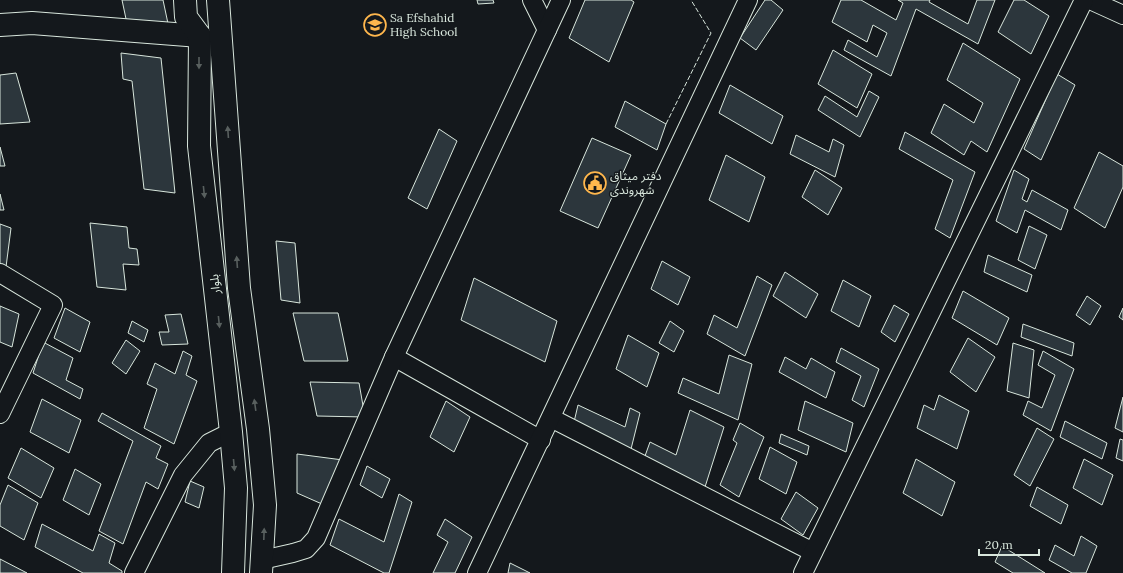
<svg xmlns="http://www.w3.org/2000/svg" width="1123" height="573" font-family="Lora,'Noto Sans Arabic',serif">
	<style>
		.building { fill: #2c363c; stroke: #d8e6dc }
		.lines { fill: none; stroke-linecap: round; stroke-linejoin: round }
		.minor-casing { stroke: #d8e6dc; stroke-width: 20 }
		.tertiary-casing { stroke: #d8e6dc; stroke-width: 24 }
		.primary-casing { stroke: #d8e6dc; stroke-width: 24 }
		.minor { stroke: #14181c; stroke-width: 18 }
		.tertiary { stroke: #14181c; stroke-width: 22 }
		.primary { stroke: #14181c; stroke-width: 22 }
		.fence { stroke: #d8e6dc; stroke-width: 1; stroke-dasharray: 5 2; stroke-linecap: butt }
		.oneway { fill: #59605f }
		.labels { text-anchor: middle; stroke-width: 3; stroke-linejoin: round; paint-order: stroke }
		.poi-label { font-size: 12px; fill: #d8e6dc; stroke: #14181c; text-anchor: start }
		.street-label { font-size: 12px; fill: #d8e6dc; stroke: #14181c }
	</style>
	<rect width="100%" height="100%" fill="#14181c"/>
	<g class="building">
		<path d="M 122,0 L 163,0 L 170,33 L 129,33 Z"/>
		<path d="M 477,0 L 493,0 L 494,3 L 478,4 Z"/>
		<path d="M 585,0 L 631,0 L 634,2 L 609,62 L 569,38 Z"/>
		<path d="M 765,0 L 771,0 L 783,10 L 756,50 L 740,38 Z"/>
		<path d="M 841,0 L 861,0 L 896,20 L 903,3 L 898,0 L 930,0 L 929,2 L 968,24 L 977,0 L 995,0 L 978,44 L 916,9 L 891,76 L 844,50 L 848,40 L 877,57 L 887,33 L 873,25 L 867,42 L 832,22 Z"/>
		<path d="M 1014,0 L 1024,0 L 1049,16 L 1031,54 L 998,32 Z"/>
		<path d="M 963,43 L 1020,79 L 987,152 L 971,141 L 964,155 L 931,133 L 944,104 L 974,123 L 983,103 L 947,80 Z"/>
		<path d="M 833,50 L 872,74 L 857,108 L 818,84 Z"/>
		<path d="M 121,53 L 161,58 L 175,193 L 144,189 L 132,81 L 123,79 Z"/>
		<path d="M 16,73 L 30,122 L 0,124 L 0,75 Z"/>
		<path d="M 1057,74 L 1075,85 L 1041,160 L 1024,149 Z"/>
		<path d="M 730,85 L 783,116 L 772,144 L 719,113 Z"/>
		<path d="M 869,91 L 879,97 L 860,137 L 818,110 L 825,96 L 857,117 Z"/>
		<path d="M 625,101 L 666,124 L 657,150 L 615,127 Z"/>
		<path d="M 439,129 L 457,141 L 427,209 L 408,198 Z"/>
		<path d="M 905,132 L 975,172 L 950,238 L 935,229 L 953,180 L 899,149 Z"/>
		<path d="M 796,135 L 829,152 L 833,139 L 844,145 L 835,177 L 790,154 Z"/>
		<path d="M 592,138 L 631,155 L 598,228 L 560,211 Z"/>
		<path d="M 0,147 L 5,166 L 0,166 Z"/>
		<path d="M 1099,152 L 1123,166 L 1123,187 L 1105,228 L 1074,208 Z"/>
		<path d="M 726,155 L 765,177 L 749,222 L 709,200 Z"/>
		<path d="M 815,170 L 842,188 L 828,215 L 802,197 Z"/>
		<path d="M 1014,170 L 1029,179 L 1022,199 L 1027,202 L 1032,190 L 1068,210 L 1061,230 L 1025,210 L 1017,233 L 996,221 Z"/>
		<path d="M 0,194 L 4,210 L 0,210 Z"/>
		<path d="M 90,223 L 127,227 L 129,248 L 137,249 L 139,265 L 123,264 L 126,290 L 97,287 Z"/>
		<path d="M 0,224 L 11,228 L 5,275 L 0,273 Z"/>
		<path d="M 1029,226 L 1047,235 L 1035,269 L 1018,260 Z"/>
		<path d="M 276,241 L 295,243 L 300,303 L 281,300 Z"/>
		<path d="M 988,255 L 1032,275 L 1027,292 L 984,272 Z"/>
		<path d="M 662,261 L 690,277 L 678,305 L 651,289 Z"/>
		<path d="M 785,272 L 818,294 L 806,318 L 773,296 Z"/>
		<path d="M 757,276 L 772,285 L 745,356 L 707,334 L 714,315 L 737,328 Z"/>
		<path d="M 474,278 L 557,321 L 545,362 L 461,320 Z"/>
		<path d="M 843,280 L 871,296 L 859,327 L 831,311 Z"/>
		<path d="M 963,291 L 1009,318 L 997,345 L 952,318 Z"/>
		<path d="M 1087,296 L 1101,306 L 1090,325 L 1076,315 Z"/>
		<path d="M 894,305 L 909,314 L 895,342 L 881,332 Z"/>
		<path d="M 0,306 L 19,314 L 12,347 L 0,342 Z"/>
		<path d="M 65,308 L 90,322 L 80,352 L 54,338 Z"/>
		<path d="M 1123,308 L 1123,320 L 1119,317 Z"/>
		<path d="M 293,313 L 338,313 L 348,361 L 304,361 Z"/>
		<path d="M 181,314 L 188,344 L 162,345 L 159,332 L 169,332 L 165,315 Z"/>
		<path d="M 132,321 L 148,330 L 144,342 L 128,333 Z"/>
		<path d="M 670,321 L 684,331 L 674,352 L 659,343 Z"/>
		<path d="M 1023,324 L 1074,343 L 1072,356 L 1021,337 Z"/>
		<path d="M 628,335 L 659,353 L 647,387 L 616,369 Z"/>
		<path d="M 968,338 L 995,357 L 976,392 L 950,372 Z"/>
		<path d="M 126,340 L 140,351 L 126,374 L 112,363 Z"/>
		<path d="M 43,342 L 73,358 L 66,380 L 83,389 L 80,399 L 33,373 Z"/>
		<path d="M 1013,343 L 1034,350 L 1029,398 L 1007,391 Z"/>
		<path d="M 841,348 L 879,369 L 864,407 L 852,400 L 861,376 L 836,362 Z"/>
		<path d="M 183,351 L 192,356 L 186,375 L 197,381 L 174,444 L 144,428 L 157,389 L 147,384 L 155,363 L 175,374 Z"/>
		<path d="M 1043,351 L 1074,369 L 1051,431 L 1023,415 L 1028,401 L 1042,408 L 1055,375 L 1038,365 Z"/>
		<path d="M 729,355 L 752,364 L 738,420 L 678,393 L 683,378 L 719,394 Z"/>
		<path d="M 785,357 L 806,369 L 811,358 L 835,372 L 826,398 L 779,372 Z"/>
		<path d="M 310,382 L 359,383 L 365,417 L 317,416 Z"/>
		<path d="M 939,395 L 969,411 L 957,449 L 917,428 L 924,405 L 934,410 Z"/>
		<path d="M 1123,397 L 1123,432 L 1115,428 Z"/>
		<path d="M 42,399 L 81,420 L 69,453 L 30,432 Z"/>
		<path d="M 446,401 L 470,417 L 454,452 L 430,437 Z"/>
		<path d="M 805,401 L 853,423 L 846,452 L 798,430 Z"/>
		<path d="M 578,405 L 625,427 L 630,408 L 640,413 L 631,449 L 574,422 Z"/>
		<path d="M 690,410 L 724,427 L 705,487 L 645,456 L 650,442 L 676,455 Z"/>
		<path d="M 102,413 L 161,446 L 156,458 L 168,464 L 158,489 L 146,482 L 123,544 L 99,531 L 133,441 L 98,421 Z"/>
		<path d="M 1065,421 L 1107,443 L 1102,459 L 1060,437 Z"/>
		<path d="M 740,423 L 764,437 L 739,497 L 720,485 L 737,443 L 733,440 Z"/>
		<path d="M 1037,428 L 1054,439 L 1030,486 L 1014,475 Z"/>
		<path d="M 781,434 L 809,446 L 807,455 L 779,443 Z"/>
		<path d="M 1120,439 L 1123,440 L 1123,461 L 1116,458 Z"/>
		<path d="M 770,447 L 797,462 L 786,494 L 759,479 Z"/>
		<path d="M 21,448 L 54,468 L 41,498 L 8,478 Z"/>
		<path d="M 297,454 L 343,460 L 322,504 L 297,493 Z"/>
		<path d="M 916,459 L 955,482 L 942,516 L 903,493 Z"/>
		<path d="M 1084,459 L 1113,475 L 1102,505 L 1073,488 Z"/>
		<path d="M 367,466 L 390,479 L 382,498 L 360,485 Z"/>
		<path d="M 75,469 L 101,484 L 89,515 L 63,500 Z"/>
		<path d="M 190,481 L 204,487 L 199,508 L 185,502 Z"/>
		<path d="M 8,485 L 38,503 L 24,540 L 0,526 L 0,505 Z"/>
		<path d="M 1037,487 L 1068,505 L 1061,524 L 1030,506 Z"/>
		<path d="M 796,492 L 818,508 L 803,535 L 781,519 Z"/>
		<path d="M 399,494 L 412,502 L 389,573 L 384,573 L 330,545 L 339,519 L 384,542 Z"/>
		<path d="M 445,519 L 472,537 L 455,573 L 433,573 L 448,542 L 437,535 Z"/>
		<path d="M 42,524 L 93,551 L 99,534 L 115,543 L 109,563 L 122,571 L 122,573 L 83,573 L 35,547 Z"/>
		<path d="M 1081,536 L 1097,546 L 1086,573 L 1072,573 L 1049,560 L 1055,545 L 1074,556 Z"/>
		<path d="M 1002,546 L 1045,573 L 1013,573 L 995,562 Z"/>
		<path d="M 0,559 L 27,573 L 0,573 Z"/>
		<path d="M 510,563 L 530,573 L 508,573 Z"/>
	</g>
	<g class="lines">
		<g class="minor-casing">
			<g id="minor">
				<path d="M 532,0 L 547,30"/>
				<path d="M 1090,0 L 1123,15"/>
				<path d="M 0,273 L 53,305 L 0,414"/>
				<path d="M 394,357 L 541,440"/>
				<path d="M 551,418 L 813,552"/>
				<path d="M 262,560 L 293,553 L 306,549 L 316,538 L 394,357 L 561,0"/>
				<path d="M 134,573 L 183,475 L 209,443 L 231,432"/>
				<path d="M 477,573 L 748,0"/>
				<path d="M 803,573 L 1084,0"/>
			</g>
		</g>
		<g class="tertiary-casing">
			<path id="tertiary" d="M 0,25 L 32,23 L 200,36"/>
		</g>
		<g class="primary-casing">
			<g id="primary">
				<path d="M 185,0 L 186,17 L 200,36 L 199,146 L 231,432 L 236,488 L 233,573"/>
				<path d="M 218,0 L 239,288 L 258,429 L 265,505 L 261,573"/>
			</g>
		</g>
		<use href="#minor" class="minor"/>
		<use href="#tertiary" class="tertiary"/>
		<use href="#primary" class="primary"/>
		<path class="fence" d="M 666,124 L 711,33 L 691,0"/>
	</g>
	<defs><path id="oneway-solid" d="M-6-.8H1V-3.2L6.5 0L1 3.2V.8H-6Z"/></defs>
	<g class="oneway">
		<use href="#oneway-solid" transform="translate(199 63) rotate(90)"/>
		<use href="#oneway-solid" transform="translate(228 132) rotate(-94)"/>
		<use href="#oneway-solid" transform="translate(204 192) rotate(84)"/>
		<use href="#oneway-solid" transform="translate(237 262) rotate(-94)"/>
		<use href="#oneway-solid" transform="translate(219 322) rotate(84)"/>
		<use href="#oneway-solid" transform="translate(255 405) rotate(-98)"/>
		<use href="#oneway-solid" transform="translate(234 465) rotate(85)"/>
		<use href="#oneway-solid" transform="translate(264 534) rotate(-88)"/>
	</g>
	<defs>
		<g id="school-ring" transform="scale(1.15)"><circle r="9.5" fill="#14181c" stroke="#ffb74d" stroke-width="1.5"/><path d="M0-5L7-2L0 1L-7-2ZM-4 1L0 2.5L4 1V4Q0 6-4 4Z" fill="#ffb74d"/></g>
		<g id="civic-ring" transform="scale(1.15)"><circle r="9.5" fill="#14181c" stroke="#ffb74d" stroke-width="1.5"/><path d="M-.6-6.5H3V-4.5H.6V-3L4-1V1h2V6H-6V1h2V-1L-.6-3ZM-1.2 2.5V6h2.4V2.5Z" fill="#ffb74d"/></g>
	</defs>
	<g fill-rule="evenodd">
		<use href="#school-ring" x="375" y="25"/>
		<use href="#civic-ring" x="595" y="183"/>
	</g>
	<g class="labels">
		<g class="poi-label">
			<text x="390" y="22">Sa Efshahid<tspan x="390" dy="14">High School</tspan></text>
			<text x="610" y="180">دفتر میثاق<tspan x="610" dy="14">شهروندی</tspan></text>
		</g>
		<g class="street-label">
			<text transform="translate(215 284) rotate(-96)" y="4">بلوار</text>
		</g>
	</g>
	<path d="M979 549v6h60v-6" fill="none" stroke="#d8e6dc" stroke-width="2"/>
	<text x="985" y="549" font-size="12" fill="#d8e6dc" stroke="#14181c" stroke-width="3" paint-order="stroke">20 m</text>
</svg>
